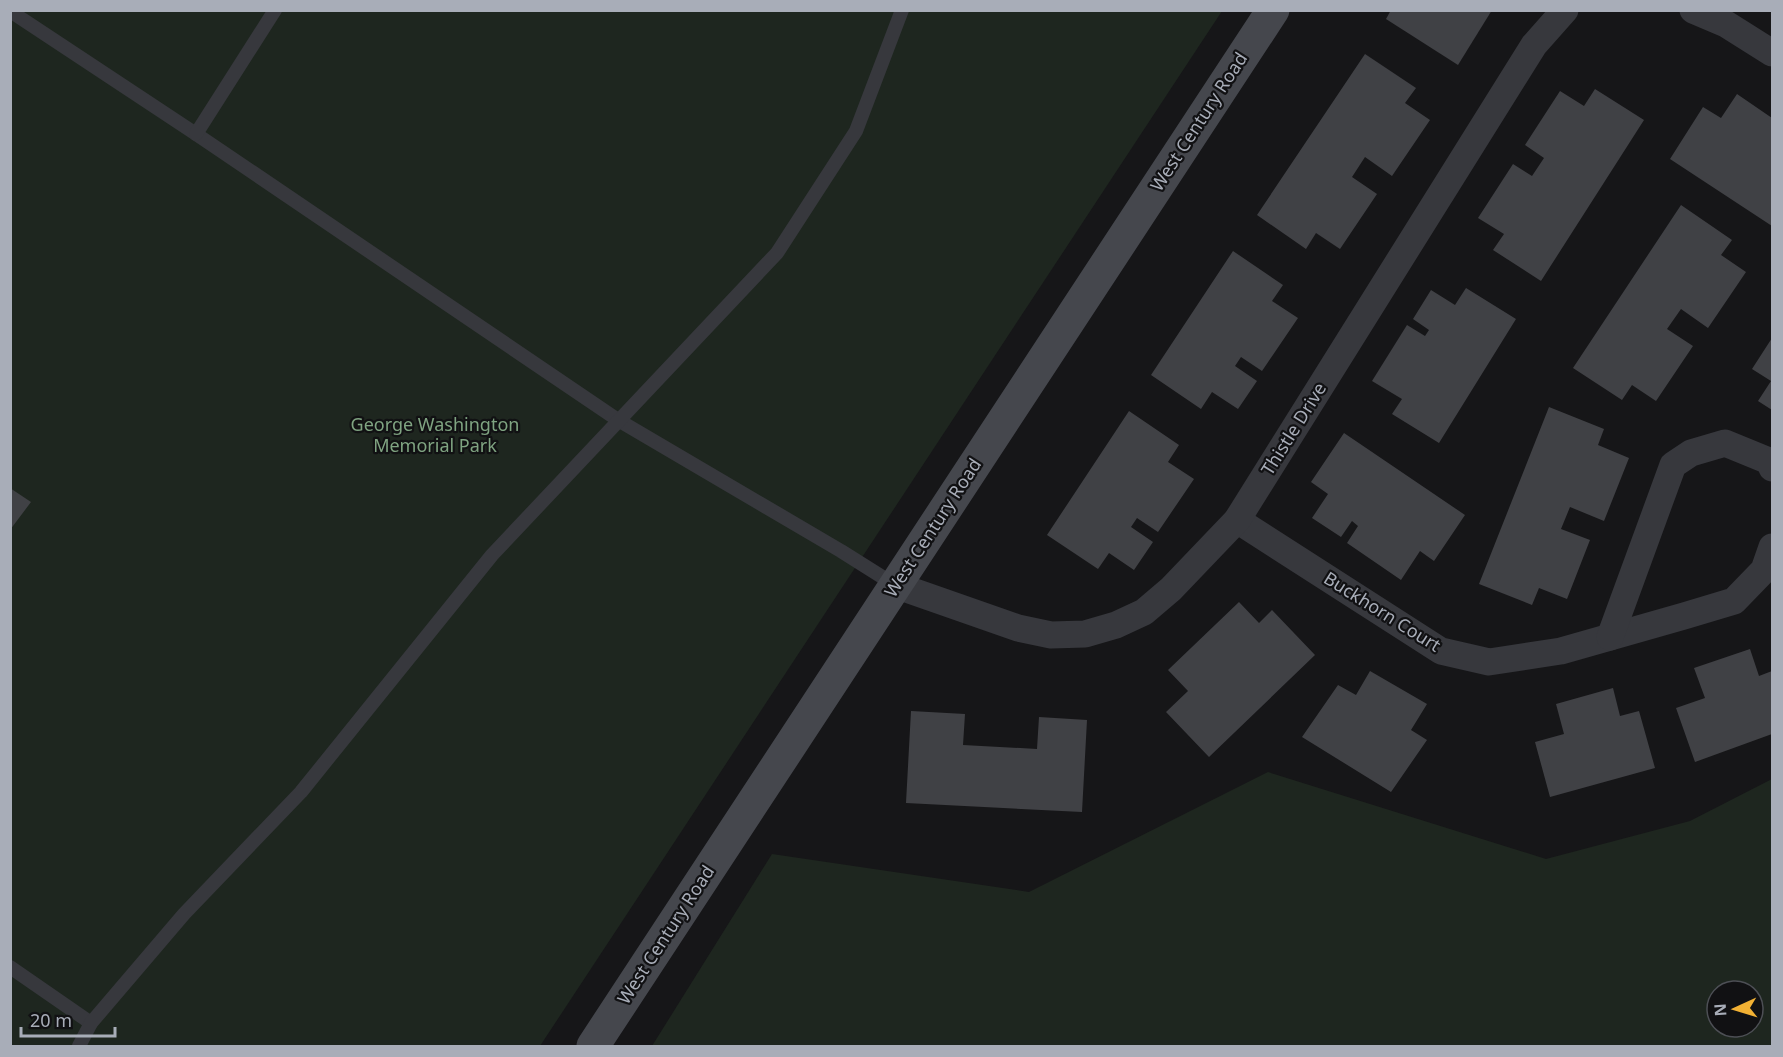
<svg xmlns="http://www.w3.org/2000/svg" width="1783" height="1057" font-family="'Noto Sans',sans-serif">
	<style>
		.green { fill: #1e261f; fill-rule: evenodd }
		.building { fill: #404145 }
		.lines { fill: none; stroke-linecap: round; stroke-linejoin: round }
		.lane { stroke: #37383d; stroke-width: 14 }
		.street { stroke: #37383d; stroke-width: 27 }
		.secondary { stroke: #45474d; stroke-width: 33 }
		.labels { text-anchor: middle; stroke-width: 4.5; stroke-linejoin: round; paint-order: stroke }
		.street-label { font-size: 18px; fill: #a8adb8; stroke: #111113 }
		.park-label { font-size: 18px; fill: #7fa381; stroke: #111113 }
	</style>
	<rect width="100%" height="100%" fill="#161618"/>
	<g class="green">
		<path d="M 10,11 L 1222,11 L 540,1046 L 11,1046 Z"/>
		<path d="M 1268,772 L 1546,859 L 1690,821 L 1772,779 L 1772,1046 L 652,1046 L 772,854 L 1029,892 ZM 1717,991 L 1753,991 L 1753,1027 L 1717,1027 Z"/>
	</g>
	<g class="building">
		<path d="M 1391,10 L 1492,10 L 1458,65 L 1386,19 Z"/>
		<path d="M 1365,54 L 1416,88 L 1405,103 L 1430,120 L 1392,176 L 1365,157 L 1352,177 L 1377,194 L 1340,249 L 1316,233 L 1306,249 L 1257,215 Z"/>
		<path d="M 1595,89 L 1644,120 L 1541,281 L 1493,250 L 1504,234 L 1478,218 L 1513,164 L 1532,176 L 1544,158 L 1525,145 L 1560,91 L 1584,106 Z"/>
		<path d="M 1737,94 L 1772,118 L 1772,226 L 1670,159 L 1703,107 L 1721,118 Z"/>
		<path d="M 1681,205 L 1732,240 L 1721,255 L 1746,272 L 1708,328 L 1681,309 L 1667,329 L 1693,346 L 1656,401 L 1632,385 L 1622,400 L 1573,368 Z"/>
		<path d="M 1233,251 L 1283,285 L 1272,301 L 1298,318 L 1262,371 L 1241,357 L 1235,366 L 1257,381 L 1238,409 L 1212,392 L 1201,409 L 1151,375 Z"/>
		<path d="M 1466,288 L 1516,319 L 1439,443 L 1392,414 L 1402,399 L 1372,381 L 1407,325 L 1425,336 L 1429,330 L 1413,319 L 1431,290 L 1455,305 Z"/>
		<path d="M 1772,338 L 1772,410 L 1758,401 L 1771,381 L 1752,369 Z"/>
		<path d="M 1549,407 L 1604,429 L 1598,445 L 1629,458 L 1604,521 L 1570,507 L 1561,529 L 1590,540 L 1567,599 L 1539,588 L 1532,605 L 1479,584 Z"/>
		<path d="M 1129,411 L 1179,445 L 1168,462 L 1194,479 L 1158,532 L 1137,518 L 1131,527 L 1153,542 L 1134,570 L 1109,553 L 1098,569 L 1047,535 Z"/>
		<path d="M 1344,433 L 1465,515 L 1434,561 L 1420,551 L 1401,580 L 1347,543 L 1358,526 L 1352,521 L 1341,537 L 1312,518 L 1328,494 L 1311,482 Z"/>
		<path d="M 10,488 L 31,502 L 10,530 Z"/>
		<path d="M 1239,602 L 1259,623 L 1272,610 L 1315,655 L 1209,757 L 1166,712 L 1188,691 L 1168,670 Z"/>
		<path d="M 1750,649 L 1759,676 L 1772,671 L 1772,734 L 1695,762 L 1676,708 L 1705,698 L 1694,668 Z"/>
		<path d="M 1370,671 L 1427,704 L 1411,730 L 1427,740 L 1391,792 L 1302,737 L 1338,685 L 1356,695 Z"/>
		<path d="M 1613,688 L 1620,716 L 1639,711 L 1655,768 L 1550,797 L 1535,742 L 1564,734 L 1556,704 Z"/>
		<path d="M 911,711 L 965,714 L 963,745 L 1037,749 L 1039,717 L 1087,720 L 1082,812 L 906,803 Z"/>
	</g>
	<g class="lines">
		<g class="lane">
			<path d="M 10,11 L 196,134 L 618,420 L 841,551 L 895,585"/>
			<path d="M 196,134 L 275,10"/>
			<path d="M 10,967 L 91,1023"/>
			<path d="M 79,1046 L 91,1023 L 184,914 L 301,792 L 492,555 L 777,253 L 856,131 L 902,10"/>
		</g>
		<g class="street">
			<path d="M 1693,10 L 1726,24 L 1772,53"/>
			<path d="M 1237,520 L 1441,651 L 1489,662 L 1561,651 L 1684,616 L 1734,601 L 1764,570 L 1772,547"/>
			<path d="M 895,585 L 1018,628 L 1051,635 L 1085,634 L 1116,625 L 1144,612 L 1171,589 L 1237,520 L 1534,45 L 1565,10"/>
			<path d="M 1610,637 L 1673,465 L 1691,453 L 1725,443 L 1769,461 L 1772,468"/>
		</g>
		<path class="secondary" d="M 593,1046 L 1273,10"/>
	</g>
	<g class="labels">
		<g class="street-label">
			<text transform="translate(1199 122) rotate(-57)" y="6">West Century Road</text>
			<text transform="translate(1294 429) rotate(-58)" y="6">Thistle Drive</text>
			<text transform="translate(933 528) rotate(-57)" y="6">West Century Road</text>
			<text transform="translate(1382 612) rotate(32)" y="6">Buckhorn Court</text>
			<text transform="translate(666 935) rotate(-57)" y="6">West Century Road</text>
		</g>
		<g class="park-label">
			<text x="435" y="431">George Washington<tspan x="435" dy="21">Memorial Park</tspan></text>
		</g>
	</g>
	<rect width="1783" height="1057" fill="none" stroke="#a8adb8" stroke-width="24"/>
	<g transform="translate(1735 1009) rotate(266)"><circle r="28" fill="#111113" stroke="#4d4f55" stroke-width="1.5"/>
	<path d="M0-4.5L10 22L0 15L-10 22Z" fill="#f2b134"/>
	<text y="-9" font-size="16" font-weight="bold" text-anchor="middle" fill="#a8adb8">N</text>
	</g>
	<path d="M21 1027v9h94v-9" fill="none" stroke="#a8adb8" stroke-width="3"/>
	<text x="30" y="1027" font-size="18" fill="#a8adb8" stroke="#111113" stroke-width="4.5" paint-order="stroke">20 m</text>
</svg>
